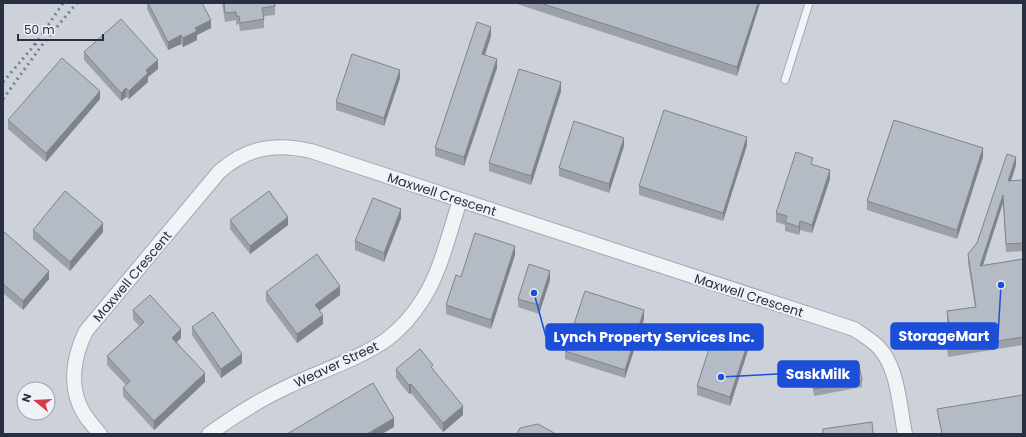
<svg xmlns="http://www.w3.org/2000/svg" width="1026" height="437" font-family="Poppins,sans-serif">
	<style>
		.built { fill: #ccd1da; fill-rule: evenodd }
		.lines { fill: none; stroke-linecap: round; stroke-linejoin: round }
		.service-casing { stroke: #a3a9b2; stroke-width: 9 }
		.minor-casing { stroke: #a3a9b2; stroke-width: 16 }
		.service { stroke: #f1f3f7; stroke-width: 7 }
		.minor { stroke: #f1f3f7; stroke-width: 14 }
		.rail { stroke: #778093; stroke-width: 3; stroke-dasharray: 2 4; stroke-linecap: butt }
		.wall { fill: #9ca1a9 }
		.shaded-wall { fill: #7f838a }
		.building { fill: #b5bbc5; stroke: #7f838a }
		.labels { text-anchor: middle; stroke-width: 4; stroke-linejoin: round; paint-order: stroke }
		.street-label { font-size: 13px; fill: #272f40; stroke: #eef1f6 }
		.leader { fill: none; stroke: #1d4ed8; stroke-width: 1.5 }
		.callout-dot { fill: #1d4ed8; stroke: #eef1f6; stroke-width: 1.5 }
		.callout { fill: #1d4ed8; stroke: #1d4ed8; stroke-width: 1.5 }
		.callout-label { font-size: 14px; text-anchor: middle; font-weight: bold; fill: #fff }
	</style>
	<rect width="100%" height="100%" fill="#dee2e8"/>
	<path class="built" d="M 3,3 L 1023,3 L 1023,434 L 3,434 ZM 24,389 L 48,389 L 48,413 L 24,413 Z"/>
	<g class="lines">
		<g class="service-casing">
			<path id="service" d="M 785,80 L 809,3"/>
		</g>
		<g class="minor-casing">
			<g id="minor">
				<path d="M 100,434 C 94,427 87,419 83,412 C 68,386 74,355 86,331 L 219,172 C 247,147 275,143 311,151 L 854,329 C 864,336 874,341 881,350 C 898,370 900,409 905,434"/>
				<path d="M 209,434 C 234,416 259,400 287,387 C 318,372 359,359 386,340 C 401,329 413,315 423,299 C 440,273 450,231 460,200"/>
			</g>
		</g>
		<use href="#service" class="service"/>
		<use href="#minor" class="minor"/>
		<g class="rail">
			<path d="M 35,45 L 63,3"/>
			<path d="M 3,82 L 32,48 L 36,42"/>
			<path d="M 3,99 L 45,41 L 77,3"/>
		</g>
	</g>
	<g class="wall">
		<path d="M 147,3 L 202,3 L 211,28 L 197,35 L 197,40 L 183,47 L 181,44 L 168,50 L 147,9 Z"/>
		<path d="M 222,3 L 275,3 L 275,15 L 264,16 L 264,28 L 240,31 L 239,24 L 236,25 L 236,20 L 225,22 Z"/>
		<path d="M 514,3 L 760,3 L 737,76 Z"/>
		<path d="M 491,36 L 485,55 L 497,68 L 464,166 L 435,156 L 435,148 Z"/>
		<path d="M 84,52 L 158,69 L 148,77 L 148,82 L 129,99 L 126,97 L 121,101 L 84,60 Z"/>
		<path d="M 400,78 L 384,126 L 336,110 L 336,102 Z"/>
		<path d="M 561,91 L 531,185 L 489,171 L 489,163 Z"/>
		<path d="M 100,99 L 46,162 L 8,129 L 8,120 Z"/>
		<path d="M 747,145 L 723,221 L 639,195 L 639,186 Z"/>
		<path d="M 624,146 L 609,193 L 559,176 L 559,168 Z"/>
		<path d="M 983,157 L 957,239 L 867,210 L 867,201 Z"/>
		<path d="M 813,165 L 830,179 L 812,233 L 800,230 L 799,235 L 785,231 L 785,225 L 776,222 L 776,213 Z"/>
		<path d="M 1016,165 L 1011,181 L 1023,180 L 1023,251 L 1006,252 L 1003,203 L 983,265 L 1023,259 L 1023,345 L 948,357 L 947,348 L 947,339 L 950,339 L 947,320 L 947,311 L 975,307 L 968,263 L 968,254 L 977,243 Z"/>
		<path d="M 401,218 L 384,262 L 355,250 L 355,241 Z"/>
		<path d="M 230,220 L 288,225 L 250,254 L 230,229 Z"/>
		<path d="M 33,230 L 103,232 L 70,271 L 33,239 Z"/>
		<path d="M 3,231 L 49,279 L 23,310 L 3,293 Z"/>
		<path d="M 515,255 L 491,329 L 446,314 L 446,305 L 461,277 Z"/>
		<path d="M 550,280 L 539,314 L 518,307 L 518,299 Z"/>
		<path d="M 266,292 L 340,295 L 319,310 L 323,324 L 297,343 L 266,301 Z"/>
		<path d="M 133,310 L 181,338 L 177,342 L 205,382 L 154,430 L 123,396 L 123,388 L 126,385 L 107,365 L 107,356 L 139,326 L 133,319 Z"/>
		<path d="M 644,319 L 625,378 L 565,359 L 565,351 Z"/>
		<path d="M 192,327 L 242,363 L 221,378 L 192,335 Z"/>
		<path d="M 749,347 L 730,406 L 697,395 L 697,386 L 721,350 Z"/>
		<path d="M 396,369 L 433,369 L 463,415 L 443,432 L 411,393 L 409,394 L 396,378 Z"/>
		<path d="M 811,369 L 862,380 L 862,387 L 814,396 L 811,376 Z"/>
	</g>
	<g class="shaded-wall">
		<path d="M 758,3 L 760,3 L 737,76 L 737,67 Z"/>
		<path d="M 211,20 L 211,28 L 197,35 L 197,40 L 183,47 L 183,38 L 195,28 Z"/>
		<path d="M 491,27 L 491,36 L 482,63 L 482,54 Z"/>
		<path d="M 181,35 L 181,44 L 168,50 L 168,42 Z"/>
		<path d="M 497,59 L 497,68 L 464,166 L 464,157 Z"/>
		<path d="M 158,60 L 158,69 L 148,77 L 148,82 L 129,99 L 129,91 L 146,70 Z"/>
		<path d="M 400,70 L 400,78 L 384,126 L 384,118 Z"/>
		<path d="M 561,82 L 561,91 L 531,185 L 531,176 Z"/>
		<path d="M 126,88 L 126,97 L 121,101 L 121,93 Z"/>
		<path d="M 100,91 L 100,99 L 46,162 L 46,153 Z"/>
		<path d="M 747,137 L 747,145 L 723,221 L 723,213 Z"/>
		<path d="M 624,138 L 624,146 L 609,193 L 609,184 Z"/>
		<path d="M 983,148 L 983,157 L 957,239 L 957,230 Z"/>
		<path d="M 1016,157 L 1016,165 L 1008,190 L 1008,181 Z"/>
		<path d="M 830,170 L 830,179 L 812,233 L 812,225 Z"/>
		<path d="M 1003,195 L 1003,203 L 980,274 L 980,266 Z"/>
		<path d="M 401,209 L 401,218 L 384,262 L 384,253 Z"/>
		<path d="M 288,217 L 288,225 L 250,254 L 250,246 Z"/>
		<path d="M 800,221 L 800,230 L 799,235 L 799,227 Z"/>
		<path d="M 103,223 L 103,232 L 70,271 L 70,262 Z"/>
		<path d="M 515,246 L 515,255 L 491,329 L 491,320 Z"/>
		<path d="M 49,271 L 49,279 L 23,310 L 23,301 Z"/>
		<path d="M 550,271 L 550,280 L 539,314 L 539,305 Z"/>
		<path d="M 340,286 L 340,295 L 315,314 L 315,305 Z"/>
		<path d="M 644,310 L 644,319 L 625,378 L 625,370 Z"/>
		<path d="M 323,315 L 323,324 L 297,343 L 297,334 Z"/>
		<path d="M 181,329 L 181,338 L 172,346 L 172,338 Z"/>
		<path d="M 749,339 L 749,347 L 730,406 L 730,397 Z"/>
		<path d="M 242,354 L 242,363 L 221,378 L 221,369 Z"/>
		<path d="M 205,373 L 205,382 L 154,430 L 154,421 Z"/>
		<path d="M 411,384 L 411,393 L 409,394 L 409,385 Z"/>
		<path d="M 463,406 L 463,415 L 443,432 L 443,423 Z"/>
		<path d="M 394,418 L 394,427 L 382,434 L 367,434 Z"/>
	</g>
	<g class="building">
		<path d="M 148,3 L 202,3 L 211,20 L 195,28 L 197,31 L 183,38 L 181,35 L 168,42 Z"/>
		<path d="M 224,3 L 275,3 L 275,6 L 262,8 L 264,19 L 240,23 L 239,16 L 236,16 L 236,12 L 225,13 Z"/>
		<path d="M 540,3 L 758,3 L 737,67 Z"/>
		<path d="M 121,19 L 158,60 L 146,70 L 148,73 L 129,91 L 126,88 L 121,93 L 84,52 Z"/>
		<path d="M 477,22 L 491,27 L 482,54 L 497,59 L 464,157 L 435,148 Z"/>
		<path d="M 352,54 L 400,70 L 384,118 L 336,102 Z"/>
		<path d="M 62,58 L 100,91 L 46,153 L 8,120 Z"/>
		<path d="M 519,69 L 561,82 L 531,176 L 489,163 Z"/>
		<path d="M 664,110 L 747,137 L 723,213 L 639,186 Z"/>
		<path d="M 894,120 L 983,148 L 957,230 L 867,201 Z"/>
		<path d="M 574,121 L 624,138 L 609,184 L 559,168 Z"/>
		<path d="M 796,152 L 813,158 L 811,164 L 830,170 L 812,225 L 800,221 L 799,227 L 785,222 L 787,216 L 776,213 Z"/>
		<path d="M 1007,154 L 1016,157 L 1008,181 L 1023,180 L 1023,243 L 1006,244 L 1003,195 L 980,266 L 1023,259 L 1023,337 L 948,349 L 947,339 L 951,339 L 947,311 L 976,307 L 968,254 L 977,243 Z"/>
		<path d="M 65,191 L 103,223 L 70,262 L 33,230 Z"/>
		<path d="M 269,191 L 288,217 L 250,246 L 230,220 Z"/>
		<path d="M 373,198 L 401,209 L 384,253 L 355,241 Z"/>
		<path d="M 3,231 L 49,271 L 23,301 L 3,284 Z"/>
		<path d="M 475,233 L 515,246 L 491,320 L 446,305 L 456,275 L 461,277 Z"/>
		<path d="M 317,254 L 340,286 L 315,305 L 323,315 L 297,334 L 266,292 Z"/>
		<path d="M 529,264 L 550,271 L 539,305 L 518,299 Z"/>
		<path d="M 585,291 L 644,310 L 625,370 L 565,351 Z"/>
		<path d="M 150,295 L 181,329 L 172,338 L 205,373 L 154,421 L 123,388 L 130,381 L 107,356 L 144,322 L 133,310 Z"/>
		<path d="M 213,312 L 242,354 L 221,369 L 192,327 Z"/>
		<path d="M 727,331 L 749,339 L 730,397 L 697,386 L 710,346 L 721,350 Z"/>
		<path d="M 420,349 L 433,365 L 431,367 L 463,406 L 443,423 L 411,384 L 409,385 L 396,369 Z"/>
		<path d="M 858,361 L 862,380 L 814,389 L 811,369 Z"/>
		<path d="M 373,383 L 394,418 L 367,434 L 287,434 Z"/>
		<path d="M 1023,395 L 1023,434 L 942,434 L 937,409 Z"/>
		<path d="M 872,422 L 873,434 L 823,434 L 823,429 Z"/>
		<path d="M 538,424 L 556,434 L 517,434 L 520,428 Z"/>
	</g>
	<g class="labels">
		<g class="street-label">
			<text transform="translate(442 194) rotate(18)" y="5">Maxwell Crescent</text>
			<text transform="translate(132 276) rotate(-50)" y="5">Maxwell Crescent</text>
			<text transform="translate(749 295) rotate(18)" y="5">Maxwell Crescent</text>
			<text transform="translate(336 364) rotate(-25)" y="5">Weaver Street</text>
		</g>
	</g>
	<path class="leader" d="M1001 285L998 336M534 293L546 337M721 377L778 374"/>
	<g class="callout-dot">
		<circle cx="1001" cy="285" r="4"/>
		<circle cx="534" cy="293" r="4"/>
		<circle cx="721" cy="377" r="4"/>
	</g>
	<g class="callout">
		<rect x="891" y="323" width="107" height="26" rx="4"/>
		<rect x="546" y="324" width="217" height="26" rx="4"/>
		<rect x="778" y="361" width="81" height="26" rx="4"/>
	</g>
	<g class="callout-label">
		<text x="944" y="341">StorageMart</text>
		<text x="654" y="342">Lynch Property Services Inc.</text>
		<text x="818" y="379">SaskMilk</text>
	</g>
	<rect width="1026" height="437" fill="none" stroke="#272f40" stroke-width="8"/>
	<g transform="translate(36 401) rotate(288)"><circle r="19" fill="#eef1f6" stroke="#9ea3ad"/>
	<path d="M0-3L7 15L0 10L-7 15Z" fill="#d33d4d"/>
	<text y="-6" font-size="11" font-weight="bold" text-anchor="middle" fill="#272f40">N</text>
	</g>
	<path d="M18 34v6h85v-6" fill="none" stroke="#272f40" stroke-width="2"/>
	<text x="24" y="34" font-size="12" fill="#272f40" stroke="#eef1f6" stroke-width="3" paint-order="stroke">50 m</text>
</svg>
